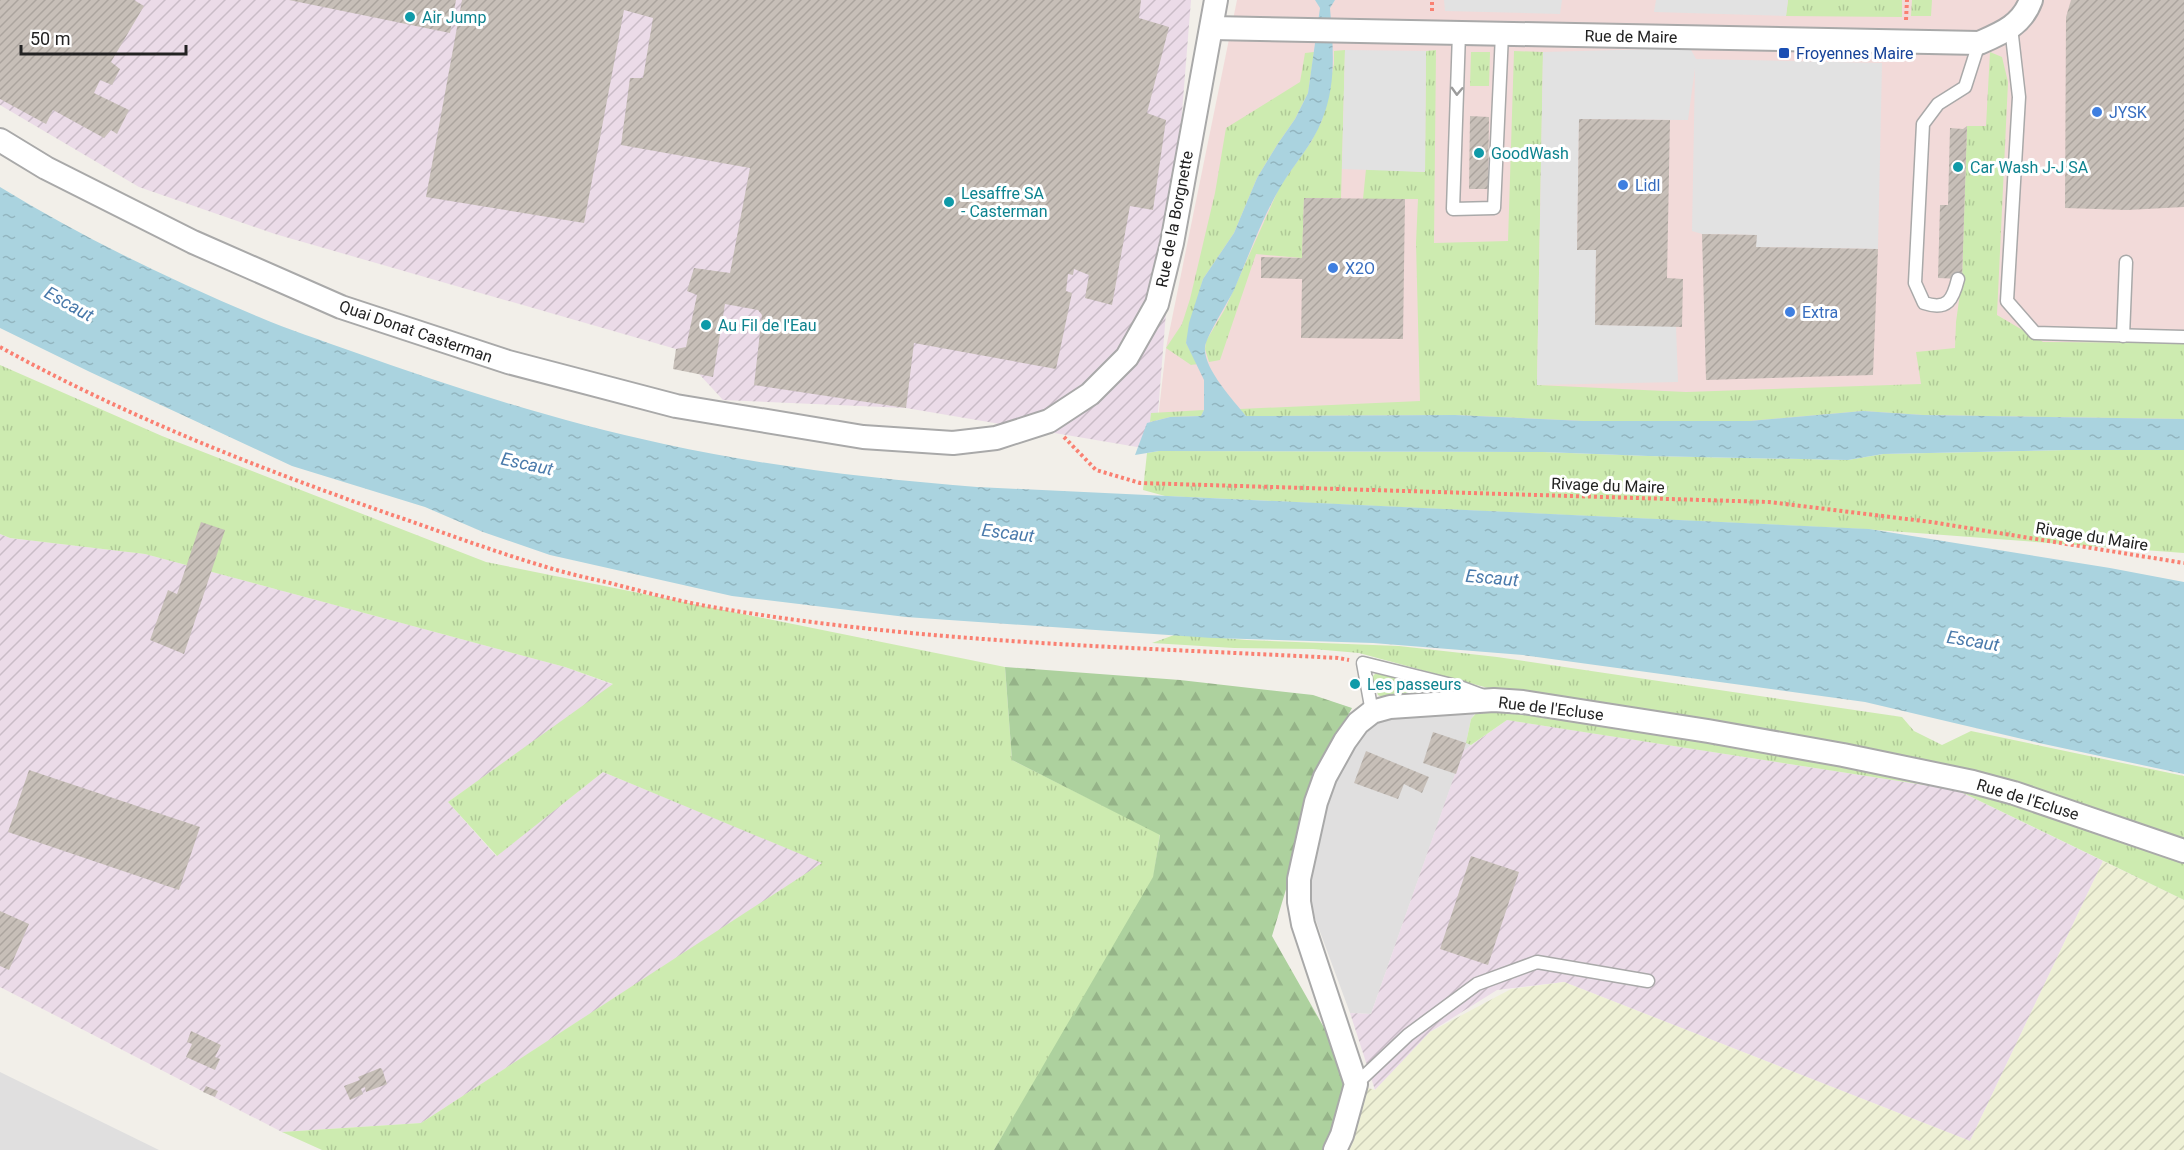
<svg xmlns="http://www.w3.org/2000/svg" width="2184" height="1150" font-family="Roboto,sans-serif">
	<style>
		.residential { fill: #e0dfdf }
		.commercial { fill: #f2dad9 }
		.industrial { fill: url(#industrial-furrows) }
		.farmland { fill: url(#farmland-furrows) }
		.grass { fill: url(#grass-tufts) }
		.forest { fill: url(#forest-firs) }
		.parking { fill: #e2e2e2 }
		.water { fill: url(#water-ripples) }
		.building { fill: url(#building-hatch) }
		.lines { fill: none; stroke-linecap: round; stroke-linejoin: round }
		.lane-casing { stroke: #a9a9a9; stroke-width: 15 }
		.street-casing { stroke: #a9a9a9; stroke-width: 26 }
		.path { stroke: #fa8072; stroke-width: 4; stroke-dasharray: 3 3; stroke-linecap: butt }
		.lane { stroke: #fff; stroke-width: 12 }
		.street { stroke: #fff; stroke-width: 22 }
		.oneway { stroke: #9c9c9c }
		.culture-dot { fill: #0f9aa8; stroke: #fff; stroke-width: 2 }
		.transit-dot { fill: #1a4fb4; stroke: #fff; stroke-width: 2 }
		.shop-dot { fill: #3f7fe0; stroke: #fff; stroke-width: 2 }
		.labels { text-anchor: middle; stroke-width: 6; stroke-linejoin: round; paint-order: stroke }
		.culture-label { font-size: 16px; fill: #0d838f; stroke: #fff; text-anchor: start }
		.street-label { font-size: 16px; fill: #222; stroke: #fff }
		.transit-label { font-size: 16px; fill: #164399; stroke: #fff; text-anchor: start }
		.shop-label { font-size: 16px; fill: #366cbe; stroke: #fff; text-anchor: start }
		.water-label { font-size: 18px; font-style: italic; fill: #4a7aab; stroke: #fff }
	</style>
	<defs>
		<pattern id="industrial-furrows" width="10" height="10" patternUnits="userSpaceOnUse" patternTransform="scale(1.5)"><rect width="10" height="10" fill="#ebdbe8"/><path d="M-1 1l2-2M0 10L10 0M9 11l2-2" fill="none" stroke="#c9bcc7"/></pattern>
		<pattern id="farmland-furrows" width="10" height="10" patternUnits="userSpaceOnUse" patternTransform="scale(1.5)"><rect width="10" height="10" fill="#eef0d5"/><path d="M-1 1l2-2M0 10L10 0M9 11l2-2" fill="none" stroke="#ccceb7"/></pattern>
		<pattern id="grass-tufts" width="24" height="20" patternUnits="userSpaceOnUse" patternTransform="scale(1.5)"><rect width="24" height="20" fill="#cdebb0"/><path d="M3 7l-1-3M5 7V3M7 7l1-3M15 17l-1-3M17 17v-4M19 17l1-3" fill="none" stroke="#b0c997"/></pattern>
		<pattern id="forest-firs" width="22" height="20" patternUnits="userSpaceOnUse" patternTransform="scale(1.5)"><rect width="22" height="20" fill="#add19e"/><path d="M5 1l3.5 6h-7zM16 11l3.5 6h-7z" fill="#95b388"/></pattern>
		<pattern id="water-ripples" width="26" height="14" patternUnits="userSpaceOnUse" patternTransform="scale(1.5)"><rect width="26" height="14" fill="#aad3df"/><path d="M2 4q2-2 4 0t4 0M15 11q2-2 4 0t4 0" fill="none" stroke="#92b5bf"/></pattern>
		<pattern id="building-hatch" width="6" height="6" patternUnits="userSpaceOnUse" patternTransform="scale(1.5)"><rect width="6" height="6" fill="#c7bfb8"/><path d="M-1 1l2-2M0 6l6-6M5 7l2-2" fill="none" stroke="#aba49e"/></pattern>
	</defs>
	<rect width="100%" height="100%" fill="#f2efe9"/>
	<g class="residential">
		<path d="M 1485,700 L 1471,719 L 1466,743 L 1471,745 L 1463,752 L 1371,1014 L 1350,1013 L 1305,891 L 1316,802 L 1345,741 L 1382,712 Z"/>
		<path d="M 0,1072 L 159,1150 L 0,1150 Z"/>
	</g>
	<path class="commercial" d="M 1237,0 L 2184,0 L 2184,424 L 1157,428 L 1166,348 Z"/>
	<g class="industrial">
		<path d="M 0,0 L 1191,0 L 1155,450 L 906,408 L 723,400 L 676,349 L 275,234 L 139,187 L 0,105 Z"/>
		<path d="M 0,534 L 10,538 L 145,554 L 565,667 L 614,685 L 448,802 L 496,856 L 603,772 L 823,863 L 421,1123 L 282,1132 L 0,987 Z"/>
		<path d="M 1507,720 L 1957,790 L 2103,861 L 1970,1141 L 1564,982 L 1497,990 L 1430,1032 L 1375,1090 L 1350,1013 L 1371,1014 L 1463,751 Z"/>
	</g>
	<path class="farmland" d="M 2103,861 L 2184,900 L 2184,1150 L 1326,1150 L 1356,1084 L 1375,1090 L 1430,1032 L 1511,989 L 1564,982 L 1970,1141 Z"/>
	<g class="grass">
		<path d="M 1788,0 L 1902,0 L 1902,17 L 1786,16 Z"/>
		<path d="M 1912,0 L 1932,0 L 1931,16 L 1911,16 Z"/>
		<path d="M 1345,50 L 1341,198 L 1304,198 L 1302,258 L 1256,254 L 1220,360 L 1209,362 L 1205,349 L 1206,341 L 1225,309 L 1280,186 L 1311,142 L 1322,120 L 1334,64 L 1334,51 Z"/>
		<path d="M 1436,50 L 1434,243 L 1508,241 L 1514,51 L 1543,52 L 1537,385 L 1686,392 L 1921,384 L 1916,352 L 1955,348 L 1956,322 L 1962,279 L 1967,126 L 1986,126 L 1990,52 L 2002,57 L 2008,82 L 1997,315 L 2043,342 L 2184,343 L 2184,419 L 1923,415 L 1863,411 L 1750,421 L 1584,421 L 1455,415 L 1246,416 L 1239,409 L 1420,401 L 1416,243 L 1418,199 L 1363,199 L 1366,169 L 1425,172 L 1426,51 Z"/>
		<path d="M 1314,52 L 1308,93 L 1295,119 L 1277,145 L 1257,178 L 1234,233 L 1203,279 L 1186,343 L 1197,364 L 1191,365 L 1166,348 L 1182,324 L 1190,299 L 1215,193 L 1226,128 L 1300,82 L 1305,53 Z"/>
		<path d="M 1471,52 L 1490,52 L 1489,86 L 1470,86 Z"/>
		<path d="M 0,365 L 162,436 L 486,562 L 1005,667 L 1012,760 L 1160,834 L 1152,887 L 994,1150 L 322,1150 L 282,1132 L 421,1123 L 822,863 L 603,772 L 497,856 L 448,802 L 613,684 L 565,667 L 145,554 L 10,538 L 0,534 Z"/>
		<path d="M 1204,410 L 1201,416 L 1170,417 L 1150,422 L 1151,413 Z"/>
		<path d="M 2067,450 L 2184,450 L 2184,553 L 1863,529 L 1165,496 L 1143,490 L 1147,453 L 1159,451 L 1543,452 L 1648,456 L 1848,460 L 1883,454 Z"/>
		<path d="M 1177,634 L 1247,640 L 1399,646 L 1497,657 L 1902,717 L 1914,731 L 1942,745 L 1971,731 L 2184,776 L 2184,900 L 1957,790 L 1507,720 L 1471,745 L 1466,743 L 1471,719 L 1490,698 L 1488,688 L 1359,653 L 1313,649 L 1234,648 L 1152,643 Z"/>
		<path d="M 1376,673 L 1429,683 L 1452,691 L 1447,694 L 1382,697 L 1378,695 L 1373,681 L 1373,676 Z"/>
	</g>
	<path class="forest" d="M 1005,667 L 1180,680 L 1313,695 L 1352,708 L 1326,756 L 1272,936 L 1356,1084 L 1326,1150 L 994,1150 L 1153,877 L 1160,835 L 1012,760 Z"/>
	<g class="parking">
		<path d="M 1444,0 L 1562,0 L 1560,14 L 1445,11 Z"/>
		<path d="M 1656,0 L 1788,0 L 1786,16 L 1654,12 Z"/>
		<path d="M 1690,48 L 1696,59 L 1882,63 L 1878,249 L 1756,247 L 1756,235 L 1702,234 L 1692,231 L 1695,68 L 1688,120 L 1579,119 L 1577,250 L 1596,250 L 1595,325 L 1676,326 L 1678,382 L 1537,385 L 1543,52 Z"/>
		<path d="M 1345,50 L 1426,51 L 1425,172 L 1342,169 Z"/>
	</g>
	<g class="water">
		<path d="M 1315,0 L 1335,0 L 1330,8 C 1333,46 1337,83 1322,120 C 1313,144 1294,164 1281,186 C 1262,218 1249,255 1234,290 C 1228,302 1206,337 1205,347 C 1203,368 1233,400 1246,416 L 1455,415 L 1584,421 L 1750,421 L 1863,411 L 1923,415 L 2184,419 L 2184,450 L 2067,450 L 1883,454 L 1848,460 L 1648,456 L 1543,452 L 1159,451 L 1135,455 L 1147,423 L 1170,417 L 1201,416 L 1204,410 L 1204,380 L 1186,343 L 1189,323 L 1203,279 L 1234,233 L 1257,178 L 1277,145 L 1295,119 L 1308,93 L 1320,8 Z"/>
		<path d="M 0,187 C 82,237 170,280 259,317 C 289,330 321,340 351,351 C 454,388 557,421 664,444 C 766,466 872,479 977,487 L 1869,529 L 2110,568 L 2184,582 L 2184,774 L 2039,743 L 1865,702 L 1523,655 L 1373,643 L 1212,638 L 906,617 L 732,596 L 550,555 L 483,532 L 425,507 L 292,466 L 90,372 L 0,328 Z"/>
	</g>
	<g class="building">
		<path d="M 0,0 L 134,0 L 144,6 L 111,62 L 120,69 L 112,85 L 100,80 L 94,93 L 129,110 L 117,134 L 111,130 L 104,138 L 53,110 L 46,124 L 0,99 Z"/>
		<path d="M 289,0 L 456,0 L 450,33 Z"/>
		<path d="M 462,0 L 1141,0 L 1139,18 L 1169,27 L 1147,113 L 1166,120 L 1153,210 L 1130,206 L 1112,305 L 1085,298 L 1089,275 L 1074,269 L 1073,275 L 1068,274 L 1066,291 L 1072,293 L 1056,369 L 914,343 L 906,408 L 754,385 L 762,315 L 758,310 L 725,304 L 713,377 L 673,369 L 676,349 L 686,347 L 697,295 L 687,291 L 694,268 L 730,273 L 750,168 L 621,145 L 630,78 L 643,78 L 653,18 L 624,10 L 584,223 L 426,197 Z"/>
		<path d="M 2071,0 L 2184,0 L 2184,207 L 2127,210 L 2065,208 L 2066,17 Z"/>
		<path d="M 1470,116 L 1489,117 L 1488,189 L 1469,189 Z"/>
		<path d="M 1579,119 L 1670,120 L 1667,278 L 1683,279 L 1682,327 L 1595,325 L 1596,250 L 1577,250 Z"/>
		<path d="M 1967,126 L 1962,279 L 1938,278 L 1940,205 L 1948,205 L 1950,128 L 1963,129 Z"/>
		<path d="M 1304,198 L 1405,199 L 1403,339 L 1301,338 L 1302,279 L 1261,278 L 1261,257 L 1302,258 Z"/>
		<path d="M 1702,234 L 1757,235 L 1756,247 L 1878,249 L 1873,375 L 1706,380 Z"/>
		<path d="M 201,522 L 225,530 L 184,654 L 150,640 L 168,590 L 177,594 Z"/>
		<path d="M 1433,732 L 1466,743 L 1456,774 L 1423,763 Z"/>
		<path d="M 1366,751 L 1429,777 L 1422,793 L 1404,784 L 1398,799 L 1354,783 Z"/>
		<path d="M 29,770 L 200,827 L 179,890 L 8,832 Z"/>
		<path d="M 1471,856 L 1519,872 L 1488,965 L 1440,949 Z"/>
		<path d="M 0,911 L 29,924 L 9,970 L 0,966 Z"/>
		<path d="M 191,1031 L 221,1045 L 215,1057 L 220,1059 L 215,1070 L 186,1057 L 192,1044 L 187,1042 Z"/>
		<path d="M 380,1068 L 382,1069 L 387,1084 L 366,1092 L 365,1087 L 361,1089 L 363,1094 L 350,1100 L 344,1086 L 360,1080 L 358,1077 Z"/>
		<path d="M 206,1086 L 218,1091 L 215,1097 L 203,1092 Z"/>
	</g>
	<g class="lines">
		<g class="lane-casing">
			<g id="lane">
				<path d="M 2011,27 L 2019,97 L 2007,301 L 2035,333 L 2184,337"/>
				<path d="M 1459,33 L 1453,209 L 1494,208 L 1502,34"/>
				<path d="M 1958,279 C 1953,299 1948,311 1924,303 L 1915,283 L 1923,124 L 1938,104 L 1965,87 L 1979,43"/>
				<path d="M 2123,336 L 2126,262"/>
				<path d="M 1372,712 L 1363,663 L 1460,687 L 1484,696"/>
				<path d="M 1356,1084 L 1408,1035 L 1477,984 L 1537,962 L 1648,981"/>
			</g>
		</g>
		<g class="street-casing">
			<g id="street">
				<path d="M 1212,28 L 1979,43 C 2002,33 2022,25 2031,0"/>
				<path d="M 0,140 L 46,168 L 193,242 L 341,307 L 508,362 L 676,406 L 863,437 L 953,443 L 996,438 L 1049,421 L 1090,394 L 1127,357 L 1157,304 L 1172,243 L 1216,0"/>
				<path d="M 1335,1150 L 1342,1135 L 1356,1084 L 1303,924 L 1299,902 L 1299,879 L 1316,802 L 1325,777 L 1345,741 L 1358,723 L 1372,712 L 1390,707 L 1494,700 L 1523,702 L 1708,731 L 1843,755 L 1973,782 L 2014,793 L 2184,851"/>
			</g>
		</g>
		<g class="path">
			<path d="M 1432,11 L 1432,0"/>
			<path d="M 1906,20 L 1907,0"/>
			<path d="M 0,347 C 129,418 265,471 404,519 C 450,535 496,552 543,566 C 565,573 588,578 610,583 C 644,592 678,601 712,607 C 919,643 1129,647 1338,658 L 1349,660"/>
			<path d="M 1064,437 L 1096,470 L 1140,483 L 1769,502 L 1931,522 L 2184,563"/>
		</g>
		<use href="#lane" class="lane"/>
		<use href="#street" class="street"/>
	</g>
	<defs><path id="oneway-chevron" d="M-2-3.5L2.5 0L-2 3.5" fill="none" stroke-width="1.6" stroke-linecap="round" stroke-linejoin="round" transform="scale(1.5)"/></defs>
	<use class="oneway" href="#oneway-chevron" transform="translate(1457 91) rotate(92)"/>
	<g class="culture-dot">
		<circle cx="410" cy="17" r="6"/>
		<circle cx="1479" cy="153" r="6"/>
		<circle cx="1958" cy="167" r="6"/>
		<circle cx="949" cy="202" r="6"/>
		<circle cx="706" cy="325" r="6"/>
		<circle cx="1355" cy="684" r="6"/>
	</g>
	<rect class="transit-dot" x="1778" y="47" width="12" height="12" rx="3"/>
	<g class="shop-dot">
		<circle cx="2097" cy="112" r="6"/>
		<circle cx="1623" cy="185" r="6"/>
		<circle cx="1333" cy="268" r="6"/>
		<circle cx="1790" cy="312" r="6"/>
	</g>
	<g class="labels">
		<g class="culture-label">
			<text x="422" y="23">Air Jump</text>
			<text x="1491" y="159">GoodWash</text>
			<text x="1970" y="173">Car Wash J-J SA</text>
			<text x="961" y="199">Lesaffre SA<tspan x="961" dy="18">- Casterman</tspan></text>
			<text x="718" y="331">Au Fil de l'Eau</text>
			<text x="1367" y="690">Les passeurs</text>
		</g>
		<g class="street-label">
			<text transform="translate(1631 36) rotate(1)" y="6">Rue de Maire</text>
			<text transform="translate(1174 219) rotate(-79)" y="6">Rue de la Borgnette</text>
			<text transform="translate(416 331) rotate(19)" y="6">Quai Donat Casterman</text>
			<text transform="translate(1608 485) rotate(2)" y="6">Rivage du Maire</text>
			<text transform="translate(2092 536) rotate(9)" y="6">Rivage du Maire</text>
			<text transform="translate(1551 708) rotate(7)" y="6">Rue de l'Ecluse</text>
			<text transform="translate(2028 799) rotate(17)" y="6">Rue de l'Ecluse</text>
		</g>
		<g class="transit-label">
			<text x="1796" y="59">Froyennes Maire</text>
		</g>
		<g class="shop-label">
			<text x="2109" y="118">JYSK</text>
			<text x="1635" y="191">Lidl</text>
			<text x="1345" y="274">X2O</text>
			<text x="1802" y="318">Extra</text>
		</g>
		<g class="water-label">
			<text transform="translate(69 304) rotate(29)" y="6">Escaut</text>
			<text transform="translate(527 464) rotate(12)" y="6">Escaut</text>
			<text transform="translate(1008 533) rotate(7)" y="6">Escaut</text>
			<text transform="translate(1492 578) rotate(5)" y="6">Escaut</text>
			<text transform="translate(1973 641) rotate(9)" y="6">Escaut</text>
		</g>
	</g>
	<path d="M21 45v9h165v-9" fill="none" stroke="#222222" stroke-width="3"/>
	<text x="30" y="45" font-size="18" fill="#222222" stroke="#ffffff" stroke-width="4.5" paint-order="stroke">50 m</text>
</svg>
